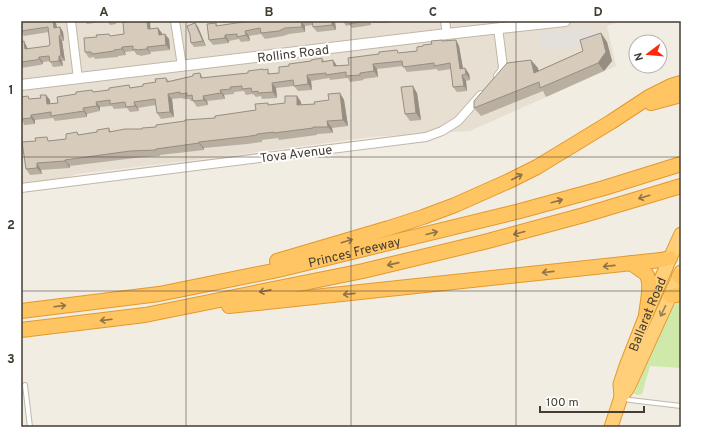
<svg xmlns="http://www.w3.org/2000/svg" width="702" height="448" font-family="Overpass,sans-serif">
	<style>
		.residential { fill: #e7dfd1 }
		.green { fill: #cfe9aa }
		.parking { fill: #e3e0dc }
		.lines { fill: none; stroke-linecap: round; stroke-linejoin: round }
		.service-casing { stroke: #c1b7a9; stroke-width: 6 }
		.minor-casing { stroke: #c1b7a9; stroke-width: 10 }
		.tertiary-casing { stroke: #c1b7a9; stroke-width: 12 }
		.trunk-casing { stroke: #e3992d; stroke-width: 15 }
		.motorway-casing { stroke: #e3992d; stroke-width: 16 }
		.service { stroke: #fff; stroke-width: 4 }
		.minor { stroke: #fff; stroke-width: 8 }
		.tertiary { stroke: #fff; stroke-width: 10 }
		.trunk { stroke: #ffd079; stroke-width: 13 }
		.motorway { stroke: #ffc562; stroke-width: 14 }
		.wall { fill: #b9afa1 }
		.shaded-wall { fill: #968e83 }
		.building { fill: #d7cbbb; stroke: #968e83 }
		.oneway { stroke: #8f7346 }
		.oneway2 { stroke: #987f52 }
		.grid { fill: none; stroke: #443d33; stroke-width: 1; stroke-opacity: 0.55 }
		.labels { text-anchor: middle; stroke-width: 4; stroke-linejoin: round; paint-order: stroke }
		.street-label { font-size: 13px; fill: #443d33; stroke: #fff }
		.neatline { fill: none; stroke: #443d33; stroke-width: 1.5 }
		.grid-label { font-size: 13px; text-anchor: middle; font-weight: bold; fill: #443d33 }
	</style>
	<rect width="100%" height="100%" fill="#f2ede3"/>
	<path class="residential" d="M 21,21 L 622,21 L 607,26 L 616,66 L 470,131 L 372,137 L 236,155 L 77,174 L 21,193 Z"/>
	<path class="green" d="M 678,301 L 681,301 L 681,368 L 650,366 L 642,394 L 637,395 L 635,394 L 634,392 L 636,391 L 637,386 L 665,323 L 673,307 Z"/>
	<path class="parking" d="M 596,27 L 598,44 L 540,50 L 538,34 Z"/>
	<g class="lines">
		<g class="service-casing">
			<g id="service">
				<path d="M 25,385 L 30,427"/>
				<path d="M 623,398 L 630,400 L 681,406"/>
			</g>
		</g>
		<g class="minor-casing">
			<g id="minor">
				<path d="M 71,21 L 78,79"/>
				<path d="M 175,21 L 182,66"/>
				<path d="M 445,21 L 447,34"/>
				<path d="M 498,76 L 502,71 L 503,67 L 498,28"/>
				<path d="M 21,188 L 426,137 L 442,131 L 458,121 L 481,95"/>
			</g>
		</g>
		<g class="tertiary-casing">
			<path id="tertiary" d="M 21,85 L 447,34 L 565,21"/>
		</g>
		<g class="trunk-casing">
			<g id="trunk">
				<path id="s1" d="M 621,397 L 620,384 L 626,366 L 646,315 L 670,258 L 681,234"/>
				<path d="M 611,427 L 621,397 L 628,388 L 633,377 L 681,272"/>
			</g>
		</g>
		<g class="motorway-casing">
			<g id="motorway">
				<path d="M 651,103 L 681,95"/>
				<path d="M 277,261 L 389,228 L 423,217 L 455,205 L 509,181 L 537,167 L 611,122 L 649,97 L 671,86 L 681,83"/>
				<path d="M 631,263 C 636,267 642,270 646,274 C 653,283 647,304 646,315"/>
				<path d="M 679,276 L 681,277"/>
				<path d="M 671,296 L 681,294"/>
				<path d="M 229,306 L 661,260 L 670,258"/>
				<path id="s2" d="M 21,311 L 159,294 L 278,270 L 520,211 L 604,188 L 681,164"/>
				<path d="M 21,330 L 145,315 L 363,271 L 488,241 L 584,215 L 681,186"/>
			</g>
		</g>
		<use href="#service" class="service"/>
		<use href="#minor" class="minor"/>
		<use href="#tertiary" class="tertiary"/>
		<use href="#trunk" class="trunk"/>
		<use href="#motorway" class="motorway"/>
	</g>
	<g class="wall">
		<path d="M 21,21 L 55,21 L 56,23 L 57,28 L 60,27 L 63,32 L 64,41 L 62,41 L 65,61 L 62,61 L 63,66 L 53,67 L 50,61 L 43,62 L 43,64 L 40,65 L 21,68 L 21,42 L 27,47 L 28,49 L 48,46 L 50,45 L 49,32 L 24,36 L 21,32 Z"/>
		<path d="M 85,21 L 116,21 L 116,24 L 110,25 L 107,21 L 87,24 Z"/>
		<path d="M 243,21 L 338,21 L 338,22 L 335,22 L 336,30 L 317,32 L 313,27 L 313,25 L 305,26 L 305,32 L 289,34 L 283,36 L 265,39 L 261,34 L 249,36 L 250,41 L 241,42 L 239,39 L 229,41 L 229,43 L 213,45 L 209,40 L 216,23 L 218,26 L 243,22 Z"/>
		<path d="M 343,21 L 388,21 L 388,23 L 371,23 L 371,25 L 352,28 L 350,25 L 346,26 Z"/>
		<path d="M 401,21 L 411,21 L 402,22 Z"/>
		<path d="M 195,23 L 198,27 L 206,46 L 194,47 L 191,43 Z"/>
		<path d="M 158,28 L 162,34 L 169,39 L 170,50 L 150,52 L 151,54 L 140,56 L 140,55 L 137,55 L 134,51 L 125,52 L 126,55 L 118,56 L 118,57 L 95,59 L 94,57 L 89,58 L 85,52 L 111,36 Z"/>
		<path d="M 601,33 L 607,42 L 612,61 L 604,71 L 546,97 L 543,91 L 481,116 L 474,108 L 538,68 L 538,71 L 583,51 Z"/>
		<path d="M 442,40 L 443,41 L 456,40 L 459,46 L 463,69 L 465,68 L 469,74 L 470,80 L 466,81 L 467,91 L 457,92 L 453,87 L 451,69 L 438,71 L 437,69 L 407,72 L 403,66 L 377,69 L 378,77 L 363,79 L 364,80 L 350,82 L 348,78 L 330,80 L 329,78 L 311,81 L 312,90 L 298,91 L 294,86 L 276,88 L 277,98 L 262,99 L 261,96 L 256,97 L 253,94 L 246,95 L 244,91 L 234,92 L 234,94 L 224,95 L 225,99 L 207,101 L 208,105 L 197,107 L 193,101 L 191,101 L 189,99 L 184,99 L 182,98 L 172,99 L 174,117 L 161,119 L 157,113 L 156,105 L 138,108 L 139,111 L 130,112 L 127,108 L 114,109 L 112,106 L 100,107 L 100,111 L 87,114 L 87,117 L 55,121 L 53,118 L 35,120 L 35,124 L 24,125 L 23,122 L 21,123 L 21,97 L 30,99 L 41,98 L 46,95 L 50,100 L 50,104 L 58,103 L 76,94 L 92,90 L 94,92 L 143,86 L 166,78 L 169,81 L 193,76 L 200,73 L 203,78 L 248,73 L 263,69 L 271,74 L 279,73 L 289,66 L 322,58 L 324,61 L 333,60 L 337,66 L 349,65 L 399,53 L 417,51 L 423,46 Z"/>
		<path d="M 340,93 L 344,100 L 348,126 L 332,128 L 333,133 L 317,134 L 317,135 L 279,140 L 278,138 L 262,140 L 262,142 L 247,144 L 204,148 L 204,150 L 160,155 L 160,156 L 135,158 L 70,166 L 70,168 L 41,170 L 42,174 L 30,175 L 26,169 L 36,141 L 50,141 L 66,139 L 77,132 L 79,135 L 97,132 L 109,128 L 111,132 L 142,129 L 215,118 L 256,110 L 268,103 L 269,105 L 285,103 L 297,96 L 301,102 L 301,105 L 315,104 L 329,100 Z"/>
		<path d="M 417,93 L 421,120 L 410,121 L 405,114 Z"/>
	</g>
	<g class="shaded-wall">
		<path d="M 53,21 L 55,21 L 56,23 L 58,33 L 54,28 Z"/>
		<path d="M 147,21 L 150,21 L 151,35 L 148,29 Z"/>
		<path d="M 301,21 L 305,26 L 305,32 L 302,27 Z"/>
		<path d="M 332,21 L 334,21 L 335,22 L 336,30 L 332,25 Z"/>
		<path d="M 195,23 L 198,27 L 206,46 L 203,41 Z"/>
		<path d="M 60,27 L 63,32 L 64,41 L 61,35 Z"/>
		<path d="M 158,28 L 162,33 L 163,40 L 159,35 Z"/>
		<path d="M 245,31 L 249,36 L 250,41 L 246,35 Z"/>
		<path d="M 601,33 L 607,42 L 612,61 L 604,71 L 598,63 Z"/>
		<path d="M 165,34 L 169,39 L 170,50 L 166,45 Z"/>
		<path d="M 225,35 L 229,41 L 229,43 L 225,38 Z"/>
		<path d="M 59,36 L 62,41 L 65,61 L 61,56 Z"/>
		<path d="M 456,40 L 459,46 L 464,74 L 460,69 Z"/>
		<path d="M 24,41 L 27,47 L 28,54 L 25,49 Z"/>
		<path d="M 122,47 L 125,52 L 126,55 L 122,49 Z"/>
		<path d="M 147,47 L 150,52 L 151,54 L 147,49 Z"/>
		<path d="M 59,56 L 62,61 L 63,66 L 59,61 Z"/>
		<path d="M 39,57 L 43,62 L 43,64 L 39,59 Z"/>
		<path d="M 333,60 L 337,66 L 334,66 Z"/>
		<path d="M 531,60 L 538,68 L 541,82 L 534,73 Z"/>
		<path d="M 373,64 L 377,69 L 378,77 L 374,71 Z"/>
		<path d="M 465,68 L 469,74 L 470,80 L 466,74 Z"/>
		<path d="M 307,75 L 311,81 L 312,90 L 308,84 Z"/>
		<path d="M 462,75 L 466,81 L 467,91 L 464,86 Z"/>
		<path d="M 272,83 L 276,88 L 277,98 L 273,92 Z"/>
		<path d="M 413,86 L 417,93 L 421,120 L 416,113 Z"/>
		<path d="M 220,90 L 224,95 L 225,99 L 221,93 Z"/>
		<path d="M 340,93 L 344,100 L 348,126 L 343,120 Z"/>
		<path d="M 168,94 L 172,99 L 174,117 L 170,112 Z"/>
		<path d="M 46,95 L 50,100 L 51,110 L 47,104 Z"/>
		<path d="M 203,96 L 207,101 L 208,105 L 204,100 Z"/>
		<path d="M 297,96 L 301,102 L 302,112 L 297,105 Z"/>
		<path d="M 96,102 L 100,107 L 100,111 L 97,106 Z"/>
		<path d="M 134,102 L 138,108 L 139,111 L 135,106 Z"/>
		<path d="M 83,108 L 87,114 L 87,117 L 84,111 Z"/>
		<path d="M 31,115 L 35,120 L 35,124 L 31,118 Z"/>
		<path d="M 327,121 L 332,128 L 333,133 L 328,127 Z"/>
		<path d="M 199,142 L 204,148 L 204,150 L 199,143 Z"/>
		<path d="M 65,160 L 70,166 L 70,168 L 65,161 Z"/>
		<path d="M 37,163 L 41,170 L 42,174 L 37,168 Z"/>
	</g>
	<g class="building">
		<path d="M 21,21 L 53,21 L 54,28 L 60,27 L 61,35 L 59,36 L 61,56 L 59,56 L 59,61 L 50,62 L 49,56 L 39,57 L 39,59 L 36,60 L 21,62 L 21,42 L 24,41 L 25,49 L 48,46 L 50,45 L 48,27 L 21,31 Z"/>
		<path d="M 130,21 L 147,21 L 148,29 L 158,28 L 159,35 L 165,34 L 166,45 L 147,47 L 147,49 L 137,50 L 136,49 L 133,50 L 133,46 L 122,47 L 122,49 L 114,50 L 114,51 L 92,54 L 91,52 L 85,52 L 84,38 L 97,37 L 96,35 L 109,34 L 110,36 L 124,34 L 123,22 Z"/>
		<path d="M 243,21 L 301,21 L 302,27 L 285,28 L 279,31 L 261,33 L 260,28 L 245,31 L 246,35 L 237,37 L 237,34 L 225,35 L 225,38 L 209,40 L 207,24 L 216,23 L 216,26 L 243,22 Z"/>
		<path d="M 312,21 L 332,21 L 332,25 L 313,27 Z"/>
		<path d="M 348,21 L 368,21 L 349,24 Z"/>
		<path d="M 195,23 L 203,41 L 191,43 L 190,35 L 187,26 Z"/>
		<path d="M 601,33 L 606,52 L 598,63 L 540,88 L 539,82 L 474,108 L 474,101 L 507,63 L 531,60 L 534,73 L 583,51 L 580,40 Z"/>
		<path d="M 442,40 L 442,41 L 456,40 L 460,69 L 465,68 L 466,74 L 462,75 L 464,86 L 453,87 L 450,63 L 434,66 L 434,63 L 403,67 L 402,61 L 373,64 L 374,71 L 360,73 L 360,75 L 346,76 L 346,72 L 326,75 L 326,73 L 307,75 L 308,84 L 294,86 L 293,80 L 272,83 L 273,92 L 258,93 L 258,91 L 252,92 L 251,88 L 242,89 L 242,86 L 230,87 L 231,89 L 220,90 L 221,93 L 203,96 L 204,100 L 193,101 L 192,95 L 187,96 L 187,93 L 180,94 L 180,92 L 168,94 L 170,112 L 157,113 L 155,99 L 134,102 L 135,106 L 126,107 L 125,102 L 110,104 L 110,100 L 96,102 L 97,106 L 83,108 L 84,111 L 51,116 L 51,112 L 31,115 L 31,118 L 21,119 L 21,97 L 28,96 L 29,99 L 41,98 L 40,95 L 46,95 L 47,104 L 58,103 L 57,97 L 76,94 L 76,92 L 92,90 L 93,92 L 109,90 L 109,88 L 129,85 L 130,88 L 143,86 L 143,84 L 156,82 L 155,79 L 166,78 L 167,82 L 193,76 L 193,74 L 200,73 L 201,78 L 248,73 L 248,71 L 263,69 L 263,70 L 268,69 L 268,74 L 279,73 L 279,67 L 289,66 L 289,64 L 311,61 L 311,60 L 322,58 L 322,62 L 333,60 L 334,66 L 349,65 L 348,58 L 379,54 L 379,52 L 397,50 L 398,53 L 417,51 L 417,47 L 423,46 L 423,45 L 432,44 L 431,41 Z"/>
		<path d="M 413,86 L 416,113 L 405,114 L 401,87 Z"/>
		<path d="M 340,93 L 343,120 L 327,121 L 328,127 L 313,127 L 313,128 L 274,133 L 274,132 L 257,134 L 257,135 L 243,137 L 199,142 L 199,143 L 156,149 L 156,150 L 130,151 L 65,160 L 65,161 L 37,163 L 37,168 L 26,169 L 22,142 L 36,141 L 35,138 L 47,137 L 48,141 L 66,139 L 66,134 L 77,132 L 78,135 L 97,132 L 97,130 L 109,128 L 109,132 L 125,129 L 142,129 L 142,128 L 156,127 L 156,125 L 185,121 L 185,120 L 215,118 L 215,116 L 256,110 L 255,104 L 268,103 L 268,105 L 285,103 L 285,96 L 297,96 L 297,105 L 315,104 L 314,102 L 329,100 L 328,94 Z"/>
	</g>
	<defs><path id="oneway-shaft" d="M-6 0H5M1.5-3L5.5 0L1.5 3" fill="none" stroke-width="1.6" stroke-linecap="round" stroke-linejoin="round"/></defs>
	<g class="oneway">
		<use href="#oneway-shaft" transform="translate(517 177) rotate(-27)"/>
		<use href="#oneway-shaft" transform="translate(644 197) rotate(163)"/>
		<use href="#oneway-shaft" transform="translate(557 201) rotate(-16)"/>
		<use href="#oneway-shaft" transform="translate(432 233) rotate(-14)"/>
		<use href="#oneway-shaft" transform="translate(519 233) rotate(165)"/>
		<use href="#oneway-shaft" transform="translate(347 241) rotate(-17)"/>
		<use href="#oneway-shaft" transform="translate(393 264) rotate(167)"/>
		<use href="#oneway-shaft" transform="translate(609 266) rotate(174)"/>
		<use href="#oneway-shaft" transform="translate(548 272) rotate(174)"/>
		<use href="#oneway-shaft" transform="translate(265 291) rotate(169)"/>
		<use href="#oneway-shaft" transform="translate(349 294) rotate(174)"/>
		<use href="#oneway-shaft" transform="translate(60 306) rotate(-7)"/>
		<use href="#oneway-shaft" transform="translate(106 320) rotate(173)"/>
	</g>
	<use class="oneway2" href="#oneway-shaft" transform="translate(663 311) rotate(116)"/>
	<path class="grid" d="M 186,21 L 186,427M 351,21 L 351,427M 516,21 L 516,427M 21,157 L 681,157M 21,291 L 681,291"/>
	<g class="labels">
		<g class="street-label">
			<text transform="translate(293 53) rotate(-7)" y="5">Rollins Road</text>
			<text transform="translate(296 153) rotate(-7)" y="5">Tova Avenue</text>
			<text dy="5" stroke="none"><textPath href="#s2" startOffset="339">Princes Freeway</textPath></text>
			<text dy="5" stroke="none"><textPath href="#s1" startOffset="88">Ballarat Road</textPath></text>
		</g>
	</g>
	<rect width="702" height="448" fill="none" stroke="#ffffff" stroke-width="44"/>
	<g transform="translate(648 54) rotate(254)"><circle r="19" fill="#ffffff" stroke="#b4b1ad"/>
	<path d="M0-3L7 15L0 10L-7 15Z" fill="#ff290e"/>
	<text y="-6" font-size="11" font-weight="bold" text-anchor="middle" fill="#443d33">N</text>
	</g>
	<path d="M540 406v6h104v-6" fill="none" stroke="#443d33" stroke-width="2"/>
	<text x="546" y="406" font-size="12" fill="#443d33" stroke="#ffffff" stroke-width="3" paint-order="stroke">100 m</text>
	<rect x="22" y="22" width="658" height="404" class="neatline"/>
	<g class="grid-label">
		<text x="104" y="16">A</text>
		<text x="269" y="16">B</text>
		<text x="433" y="16">C</text>
		<text x="598" y="16">D</text>
		<text x="11" y="94">1</text>
		<text x="11" y="229">2</text>
		<text x="11" y="363">3</text>
	</g>
</svg>
